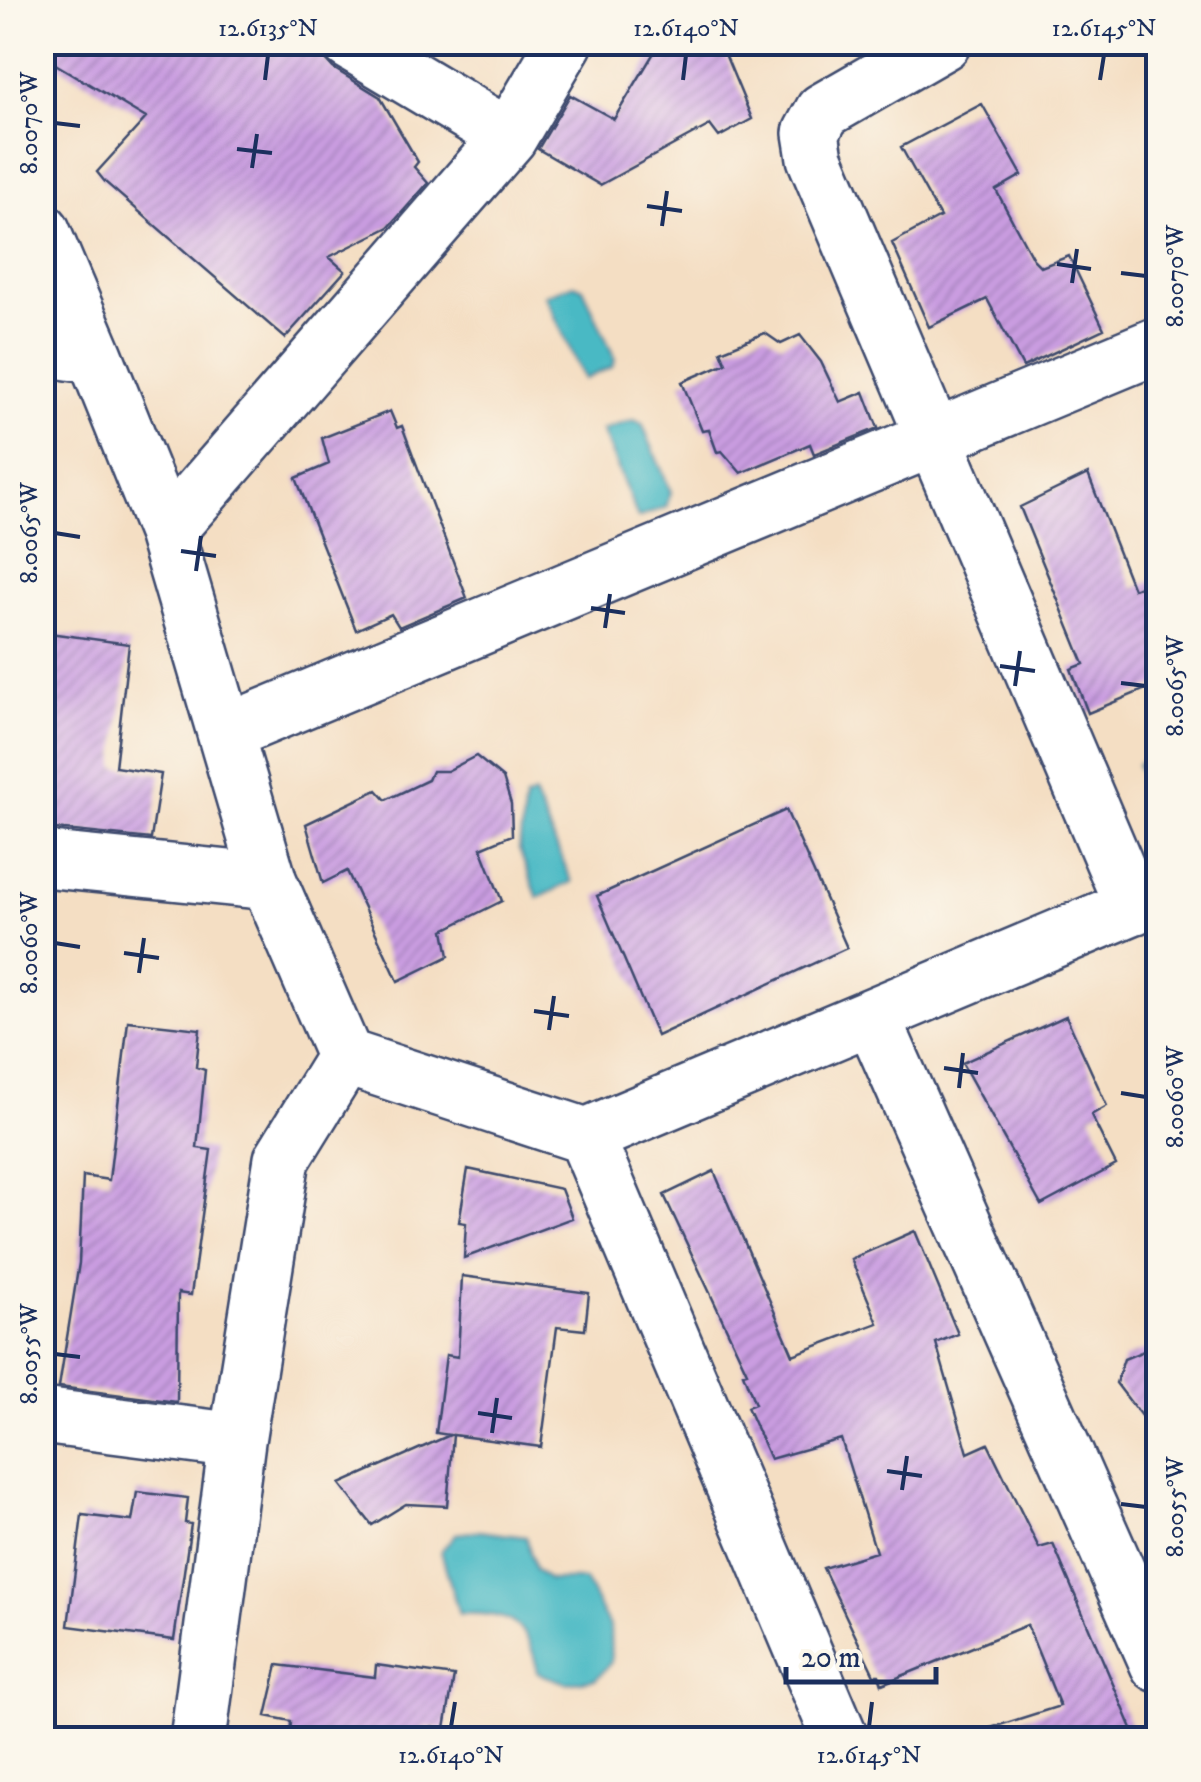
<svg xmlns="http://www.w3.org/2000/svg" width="1201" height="1782" viewBox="0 0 1201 1782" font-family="'IM FELL DW Pica',serif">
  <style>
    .water { fill: #4ab9c4; stroke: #327491; stroke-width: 2.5 }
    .building { fill: url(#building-hatch) }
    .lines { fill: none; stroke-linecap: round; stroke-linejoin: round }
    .minor-casing { stroke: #3c496d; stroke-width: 60 }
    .minor { stroke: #fff; stroke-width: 55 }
    .ticks { fill: none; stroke: #1b2f5e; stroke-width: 4 }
    .neatline { fill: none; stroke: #1b2f5e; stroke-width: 4 }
    .ticks-label { font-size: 25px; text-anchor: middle; fill: #1b2f5e }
  </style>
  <defs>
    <pattern id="building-hatch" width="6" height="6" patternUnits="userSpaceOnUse" patternTransform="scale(2.5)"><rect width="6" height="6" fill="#ca9de1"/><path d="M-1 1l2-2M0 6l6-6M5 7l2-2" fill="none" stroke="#a380ba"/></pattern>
  </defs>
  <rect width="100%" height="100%" fill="#fbf7ec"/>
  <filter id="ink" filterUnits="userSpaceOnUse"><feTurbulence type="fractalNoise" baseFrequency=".01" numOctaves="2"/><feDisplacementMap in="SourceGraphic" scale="20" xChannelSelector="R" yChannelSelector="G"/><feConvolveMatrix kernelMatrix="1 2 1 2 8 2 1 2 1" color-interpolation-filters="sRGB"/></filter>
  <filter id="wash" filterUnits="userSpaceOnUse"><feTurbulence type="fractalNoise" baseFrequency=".0048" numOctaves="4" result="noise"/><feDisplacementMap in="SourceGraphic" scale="40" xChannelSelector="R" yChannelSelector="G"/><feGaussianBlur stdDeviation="2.25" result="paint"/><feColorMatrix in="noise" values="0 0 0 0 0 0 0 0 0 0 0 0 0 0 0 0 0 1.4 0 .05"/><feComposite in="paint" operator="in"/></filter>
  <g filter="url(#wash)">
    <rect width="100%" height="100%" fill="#f4dec3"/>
    <!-- water -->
    <path class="water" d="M574,284L583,288L615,359L612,367L584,379L545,295Z
      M633,420L642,423L671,492L666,507L638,518L602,430Z
      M1158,751V811L1137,765Z
      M534,795L572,882L538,898L519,849L525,799Z
      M479,1531L526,1537L535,1570L549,1580H585L610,1628L611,1662L596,1679L566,1683L538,1673C528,1622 511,1612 459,1614L441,1551L456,1534Z"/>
    <g id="blocks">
      <!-- building -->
      <path class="building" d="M42,42H319L322,56L333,68L380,97L418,162L414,167L428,183L389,227L329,257L345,271L285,338L105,182L97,172L146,118L42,56Z
        M675,42H720L752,119L719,137L710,125L600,185L538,149L570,95L614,119L655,51Z
        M982,104L1022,175L996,190L1033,259L1041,267L1069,256L1104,329L1023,367L987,299L929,327L892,243L940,217L901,147Z
        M765,333L781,344L800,335L821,362L840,402L864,392L878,428L814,454L810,444L741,473L722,451L717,452L709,430L702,431L682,382L726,363L721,351Z
        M390,411L397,428L402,426L467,598L399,627L391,614L356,630L296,478L329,464L322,438Z
        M1088,474L1133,589L1158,578V684L1088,713L1071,669L1084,664L1020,507Z
        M42,632L129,644L115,767L161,774L151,839L45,828L54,709L42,707Z
        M476,756L503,778L511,804L512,835L481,848L502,901L444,930L449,956L398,981L347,871L323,883L306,824L377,790L386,800L428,780L432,771H447Z
        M786,810L847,948L657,1036L597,896Z
        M1066,1016L1107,1106L1091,1115L1116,1165L1041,1205L962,1063Z
        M128,1021L200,1029L196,1067L205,1070L197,1148L211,1150L191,1295L178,1293L177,1402L59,1387L79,1263L83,1176L109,1180Z
        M468,1169L561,1189L572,1218L464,1258L466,1223L459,1222Z
        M714,1171L793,1355L878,1323L851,1259L915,1231L958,1334L936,1343L968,1453L988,1444L1039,1548L1053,1544L1137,1740H982L981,1731L1060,1706L1027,1625L882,1684L879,1675H874L823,1568L876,1552L841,1439L770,1459L747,1407L755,1404L743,1373L747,1372L664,1195Z
        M462,1276L589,1293L585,1330L557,1327L541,1447L453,1435L447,1506L406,1504L372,1525L340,1484L450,1435L436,1433L446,1355L458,1357Z
        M1158,1345V1438L1116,1383L1124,1359Z
        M137,1492L188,1498L185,1523L191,1524L174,1640L68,1626L82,1515L132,1521Z
        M278,1665L375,1677L376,1665L454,1676L445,1729L424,1727L422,1740H290L291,1721L266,1716Z"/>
    </g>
  </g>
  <g filter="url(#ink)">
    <use href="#blocks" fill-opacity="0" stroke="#3c496d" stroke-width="2.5"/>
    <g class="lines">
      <!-- minor casing -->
      <g class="minor-casing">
        <path id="minor" d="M350,42L509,137
          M943,42L823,111L811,133L815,158L1133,907
          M42,231L95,356
          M42,348L95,356L166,532L269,882L345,1057L586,1136L1158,896
          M166,532L509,137L565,42
          M225,733L1158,345
          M42,859L269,882
          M872,1016L1158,1664
          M586,1136L841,1740
          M42,1416L237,1441
          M198,1740L237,1441L282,1159L345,1057"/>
      </g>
      <!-- minor -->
      <use href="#minor" class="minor"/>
    </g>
  </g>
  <!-- ticks -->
  <path class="ticks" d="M265,80L268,55M683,80L686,55M1100,80L1104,55M55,123L80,126M237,149L272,153M252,168L257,134M647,206L682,211M662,226L667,191M1057,264L1091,269M1121,273L1146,276M1072,283L1077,249M55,533L80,537M181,551L216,556M196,571L201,536M591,608L625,613M605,628L610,594M1000,666L1035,671M1121,683L1146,686M1015,686L1020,651M55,943L80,947M124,953L159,958M139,973L144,938M534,1011L569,1016M549,1030L554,996M944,1068L978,1073M959,1088L963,1053M1121,1093L1146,1097M55,1354L80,1357M478,1413L512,1418M492,1433L497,1398M887,1471L922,1476M902,1490L907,1456M1121,1504L1146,1507M451,1727L455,1702M869,1727L872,1702"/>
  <!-- margin -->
  <rect width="1201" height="1782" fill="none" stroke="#fbf7ec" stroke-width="110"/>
  <!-- scale -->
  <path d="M786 1667v15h150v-15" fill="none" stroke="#1b2f5e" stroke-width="5"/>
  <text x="801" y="1667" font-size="30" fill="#1b2f5e" stroke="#fbf7ec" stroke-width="8" paint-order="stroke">20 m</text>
  <rect x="55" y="55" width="1091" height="1672" class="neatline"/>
  <g class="ticks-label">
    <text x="268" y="36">12.6135°N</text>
    <text x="686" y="36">12.6140°N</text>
    <text x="1104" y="36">12.6145°N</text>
    <text transform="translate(28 123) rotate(-90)" y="9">8.0070°W</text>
    <text transform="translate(1174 276) rotate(-90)" y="9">8.0070°W</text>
    <text transform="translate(28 533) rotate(-90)" y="9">8.0065°W</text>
    <text transform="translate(1174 686) rotate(-90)" y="9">8.0065°W</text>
    <text transform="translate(28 943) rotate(-90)" y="9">8.0060°W</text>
    <text transform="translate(1174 1097) rotate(-90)" y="9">8.0060°W</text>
    <text transform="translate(28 1354) rotate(-90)" y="9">8.0055°W</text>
    <text transform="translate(1174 1507) rotate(-90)" y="9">8.0055°W</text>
    <text x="451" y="1763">12.6140°N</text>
    <text x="869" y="1763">12.6145°N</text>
  </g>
</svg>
